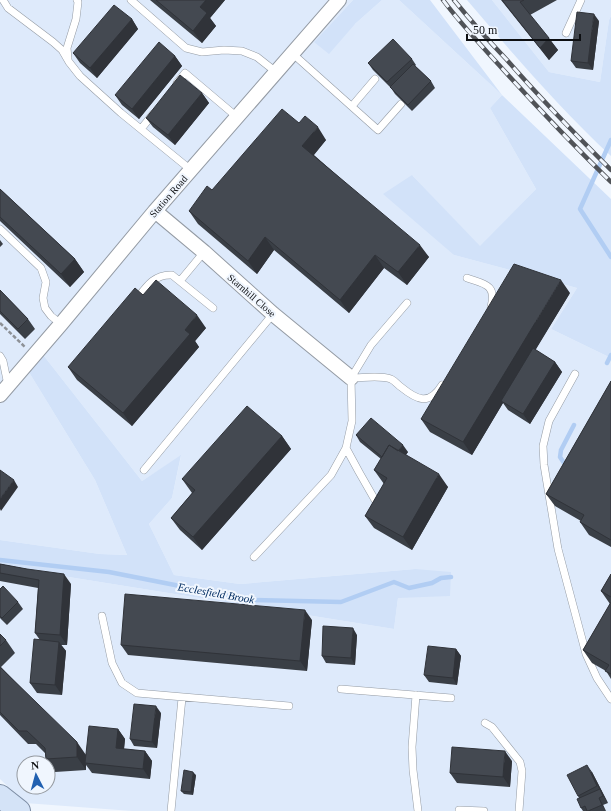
<svg xmlns="http://www.w3.org/2000/svg" width="611" height="811" viewBox="0 0 611 811" font-family="'Times New Roman',serif">
  <style>
    .built { fill: #deeafb; fill-rule: evenodd }
    .green { fill: #d2e2f9 }
    .lines { fill: none; stroke-linecap: round; stroke-linejoin: round }
    .stream { stroke: #b1cdf3; stroke-width: 4.5 }
    .lane-casing { stroke: #949ba4; stroke-width: 8 }
    .street-casing { stroke: #949ba4; stroke-width: 16 }
    .primary-casing { stroke: #7c8ca3; stroke-width: 24 }
    .path { stroke: #8d9197; stroke-width: 2.5; stroke-dasharray: 4 2; stroke-linecap: butt }
    .lane { stroke: #fff; stroke-width: 7 }
    .street { stroke: #fff; stroke-width: 14 }
    .primary { stroke: #d4e3f7; stroke-width: 22 }
    .rail-casing { stroke: #505358; stroke-width: 4.5 }
    .rail { stroke: #f0f6fe; stroke-width: 3; stroke-dasharray: 9; stroke-linecap: butt }
    .wall { fill: #3a3f46 }
    .shaded-wall { fill: #303339 }
    .building { fill: #444951; stroke: #303339 }
    .labels { text-anchor: middle; stroke-width: 4; stroke-linejoin: round; paint-order: stroke }
    .street-label { font-size: 10px; fill: #0d0f12; stroke: #f0f6fe }
    .water-label { font-size: 11px; font-style: italic; fill: #002c61; stroke: #f0f6fe }
  </style>
  <rect width="100%" height="100%" fill="#f0f6fe"/>
  <!-- built -->
  <path class="built" d="M0,0H353L314,42L355,24L382,0H399L502,95L490,108L536,189L480,247L412,175L454,255L577,288L551,329L611,358V811H132L25,803L0,779V566L394,629L398,598L415,569L240,584L174,575L149,524L172,498L181,456L142,481L44,356L27,369L95,480L127,555L100,554L0,540ZM24,763H48V787H24Z
    M492,0H611V16L609,20L600,82L549,72Z"/>
  <!-- green -->
  <path class="green" d="M353,0H382L355,24L329,54L314,42Z
    M399,0H430L502,95L611,199V358L551,329L577,288L454,255L383,194L412,175L480,246L536,189L490,108L502,95Z
    M467,0H492L549,72L600,82L609,20L611,16V156C559,108 513,54 467,0Z
    M44,356L142,481L181,455L172,498L149,524L174,575L240,584L415,569L451,572L450,596L398,598L394,629L0,566V540L100,554L127,555L95,480L27,369L37,357Z"/>
  <g class="lines">
    <!-- stream -->
    <path class="stream" d="M611,140L580,209L611,257
      M607,363L611,355
      M566,466L560,457L561,450L574,425
      M0,560L109,572L251,600L341,602L394,582L409,588L432,583L441,578L451,577"/>
    <!-- lane casing -->
    <g class="lane-casing">
      <path id="lane" d="M3,0L8,8L53,42L62,50L69,62L80,76L121,113L191,170
        M131,0L186,48L202,52L224,50L242,51L257,57L276,72
        M566,33L581,0
        M293,54L378,130L401,104
        M68,58L67,48L76,19L78,2L77,0
        M177,83L185,73L237,117
        M352,106L375,79
        M141,129L153,114
        M0,229L41,268L46,282L43,298L45,308L51,316L61,324
        M467,278C484,284 497,284 491,307
        M180,281L204,252
        M136,300C146,287 154,274 172,275L213,308
        M0,356L3,361L8,385
        M575,374L549,421L543,446L544,465L558,549L586,654L597,678L611,699
        M351,378C363,378 380,375 391,379C395,381 398,385 401,387C417,400 429,406 442,385
        M346,448L359,472L375,500
        M144,470L273,314
        M254,557L331,475L346,448L352,421L351,378L371,345L407,303
        M102,616L112,663L122,683L137,693L289,706
        M341,689L451,698
        M416,695L412,747L413,770L418,811
        M485,723L492,727L520,762L522,771L519,811
        M459,810L484,811
        M171,811L182,698"/>
    </g>
    <!-- street casing -->
    <g class="street-casing">
      <path id="street" d="M155,211L204,252L273,314L351,378
        M0,395L61,324L155,211L339,0"/>
    </g>
    <!-- primary casing -->
    <g class="primary-casing">
      <path id="primary" d="M0,796L19,811"/>
    </g>
    <!-- path -->
    <path class="path" d="M0,323L25,347"/>
    <!-- lane -->
    <use href="#lane" class="lane"/>
    <!-- street -->
    <use href="#street" class="street"/>
    <!-- primary -->
    <use href="#primary" class="primary"/>
    <!-- rail casing -->
    <g class="rail-casing">
      <path id="rail" d="M443,0C460,23 480,44 499,65C535,105 572,144 611,182
        M454,0C471,21 489,41 507,60C540,98 575,134 611,170"/>
    </g>
    <!-- rail -->
    <use href="#rail" class="rail"/>
  </g>
  <!-- wall -->
  <path class="wall" d="M150,0H225L210,18L216,26L202,43Z
    M501,0H557L530,15L558,50L549,60Z
    M132,19L138,29L97,78L80,63L73,53Z
    M599,21L593,70L576,68L571,61Z
    M175,56L182,66L139,119L122,105L115,95Z
    M412,59L416,65L415,66L431,81L435,88L412,111L395,94L391,88L373,70L368,63Z
    M202,93L209,103L175,145L153,127L146,118Z
    M299,123L326,140L314,155L429,257L407,285L384,268L349,313L274,250L257,274L198,224L189,211L212,190Z
    M0,189L75,259L84,272L70,287L0,221Z
    M0,240L3,244L0,247Z
    M0,290L28,319L35,329L25,339L0,314Z
    M570,293L535,350L555,362L562,372L530,424L508,410L503,403L472,455L430,432L421,419Z
    M143,295L206,328L195,341L199,347L132,426L77,380L68,367Z
    M611,381V547L589,535L580,522L581,521L555,506L546,494Z
    M356,435L408,452L406,455L448,487L412,550L374,528L365,516L384,484L374,470L381,459L360,442Z
    M282,436L291,449L202,550L180,530L171,518L192,493L182,479Z
    M0,564L27,569L71,584L67,645H61L66,651L62,695L37,693L30,683L40,640L35,633L38,588L0,581Z
    M611,574V679L606,671L592,663L583,650L610,604L601,591Z
    M0,589L18,602L23,609L7,625L0,618Z
    M312,620L307,671L128,655L121,645Z
    M0,634L6,640L15,653L1,667L85,755L118,729L125,739L124,749L145,751L152,761L150,779L92,773L86,765V770L55,772L46,759L45,753L36,744H28L0,715Z
    M357,635L355,665L326,663L322,656Z
    M456,649L461,656L457,685L429,682L424,675Z
    M161,713L157,748L134,746L130,739Z
    M512,761L510,787L457,783L450,773Z
    M592,772L608,803L603,805L606,811H583L581,808L579,798L578,796Z
    M196,775L193,795L184,794L181,791Z"/>
  <!-- shaded-wall -->
  <path class="shaded-wall" d="M206,0H225L210,18L216,26L202,43L193,31L200,7Z
    M594,14L599,21L593,70L588,63Z
    M132,19L138,29L97,78L90,68Z
    M549,38L558,50L549,60L540,48Z
    M175,56L182,66L139,119L132,109Z
    M202,93L209,103L175,145L168,135Z
    M318,127L326,140L311,158L302,146Z
    M265,237L274,250L257,274L248,261Z
    M420,245L429,257L407,285L398,272Z
    M375,255L384,268L349,313L340,300Z
    M75,259L84,272L70,287L61,274Z
    M561,280L570,293L504,402L501,401L503,403L472,455L463,442Z
    M197,315L206,328L195,341L199,347L132,426L123,413L185,330Z
    M555,362L562,372L530,424L523,414Z
    M282,436L291,449L202,550L193,537Z
    M403,445L408,452L401,460L396,453Z
    M439,474L448,487L412,550L403,537Z
    M14,480L18,487L1,511L0,509V499Z
    M64,574L71,584L67,645L60,635Z
    M305,610L312,620L307,671L300,661Z
    M353,628L357,635L355,665L351,658Z
    M59,642L66,651L62,695L55,685Z
    M456,649L461,656L457,685L453,678Z
    M156,706L161,713L157,748L152,742Z
    M118,729L125,739L123,758L116,748Z
    M77,742L86,755L85,763L86,765V770L77,757Z
    M145,751L152,761L150,779L143,769Z
    M505,751L512,761L510,787L503,777Z
    M587,765L592,772L608,803L603,796Z
    M193,772L196,775L193,795L191,792Z
    M599,798L603,805L606,811L602,805Z"/>
  <!-- building -->
  <path class="building" d="M156,0H206L200,7L207,13L193,31Z
    M502,0H524L520,2L549,38L540,48Z
    M114,5L132,19L90,68L73,53Z
    M577,12L594,14L588,63L571,61Z
    M393,39L412,59L387,82L368,63Z
    M159,42L175,56L132,109L115,95Z
    M413,64L431,81L408,105L390,87Z
    M180,75L202,93L168,135L146,118Z
    M282,109L299,123L305,116L318,127L302,146L420,245L398,272L375,255L340,300L265,237L248,261L189,211L207,186L212,190Z
    M0,189L75,259L61,274L0,217Z
    M514,264L561,280L463,442L421,419Z
    M156,280L197,315L185,330L190,334L123,413L68,367L135,288L143,295Z
    M0,290L28,319L18,329L0,311Z
    M533,348L555,362L523,414L501,401Z
    M611,381V540L580,522L584,515L546,494Z
    M247,406L282,436L193,537L171,518L195,490L182,479Z
    M371,418L403,445L398,451L389,445L382,457L356,435Z
    M389,445L439,474L403,537L365,516L387,478L374,470Z
    M0,470L14,480L0,499Z
    M0,564L27,569L64,574L60,635L35,633L39,580L0,573Z
    M611,574V597L601,591Z
    M3,586L18,602L2,618L0,616V589Z
    M125,594L305,610L300,661L121,645Z
    M611,602V674L605,671L609,665L583,650Z
    M323,626L353,628L351,658L322,656Z
    M0,634L6,640L0,646Z
    M34,639L59,642L55,685L30,683Z
    M428,646L456,649L453,678L424,675Z
    M0,667L77,742V757L46,759L45,748L27,731H19L0,712Z
    M134,704L156,706L152,742L130,739Z
    M89,726L118,729L116,748L145,751L143,769L85,763Z
    M452,747L505,751L503,777L450,773Z
    M587,765L597,786L578,796L567,775Z
    M184,770L193,772L191,792L181,791Z
    M600,789L603,796L599,798L602,805L588,811H587L585,806L581,808L577,799Z"/>
  <g class="labels">
    <!-- street labels -->
    <g class="street-label">
      <text transform="translate(168 196) rotate(-49)" y="4">Station Road</text>
      <text transform="translate(252 295) rotate(41)" y="4">Starnhill Close</text>
    </g>
    <!-- water labels -->
    <g class="water-label">
      <text transform="translate(216 593) rotate(10)" y="4">Ecclesfield Brook</text>
    </g>
  </g>
  <!-- north arrow -->
  <g transform="translate(36 775) rotate(354)"><circle r="19" fill="#f0f6fe" stroke="#959aa0"/>
  <path d="M0-3L7 15L0 10L-7 15Z" fill="#2060b1"/>
  <text y="-6" font-size="11" font-weight="bold" text-anchor="middle" fill="#0d0f12">N</text>
  </g>
  <!-- scale -->
  <path d="M467 34v6h113v-6" fill="none" stroke="#0d0f12" stroke-width="2"/>
  <text x="473" y="34" font-size="12" fill="#0d0f12" stroke="#f0f6fe" stroke-width="3" paint-order="stroke">50 m</text>
</svg>
